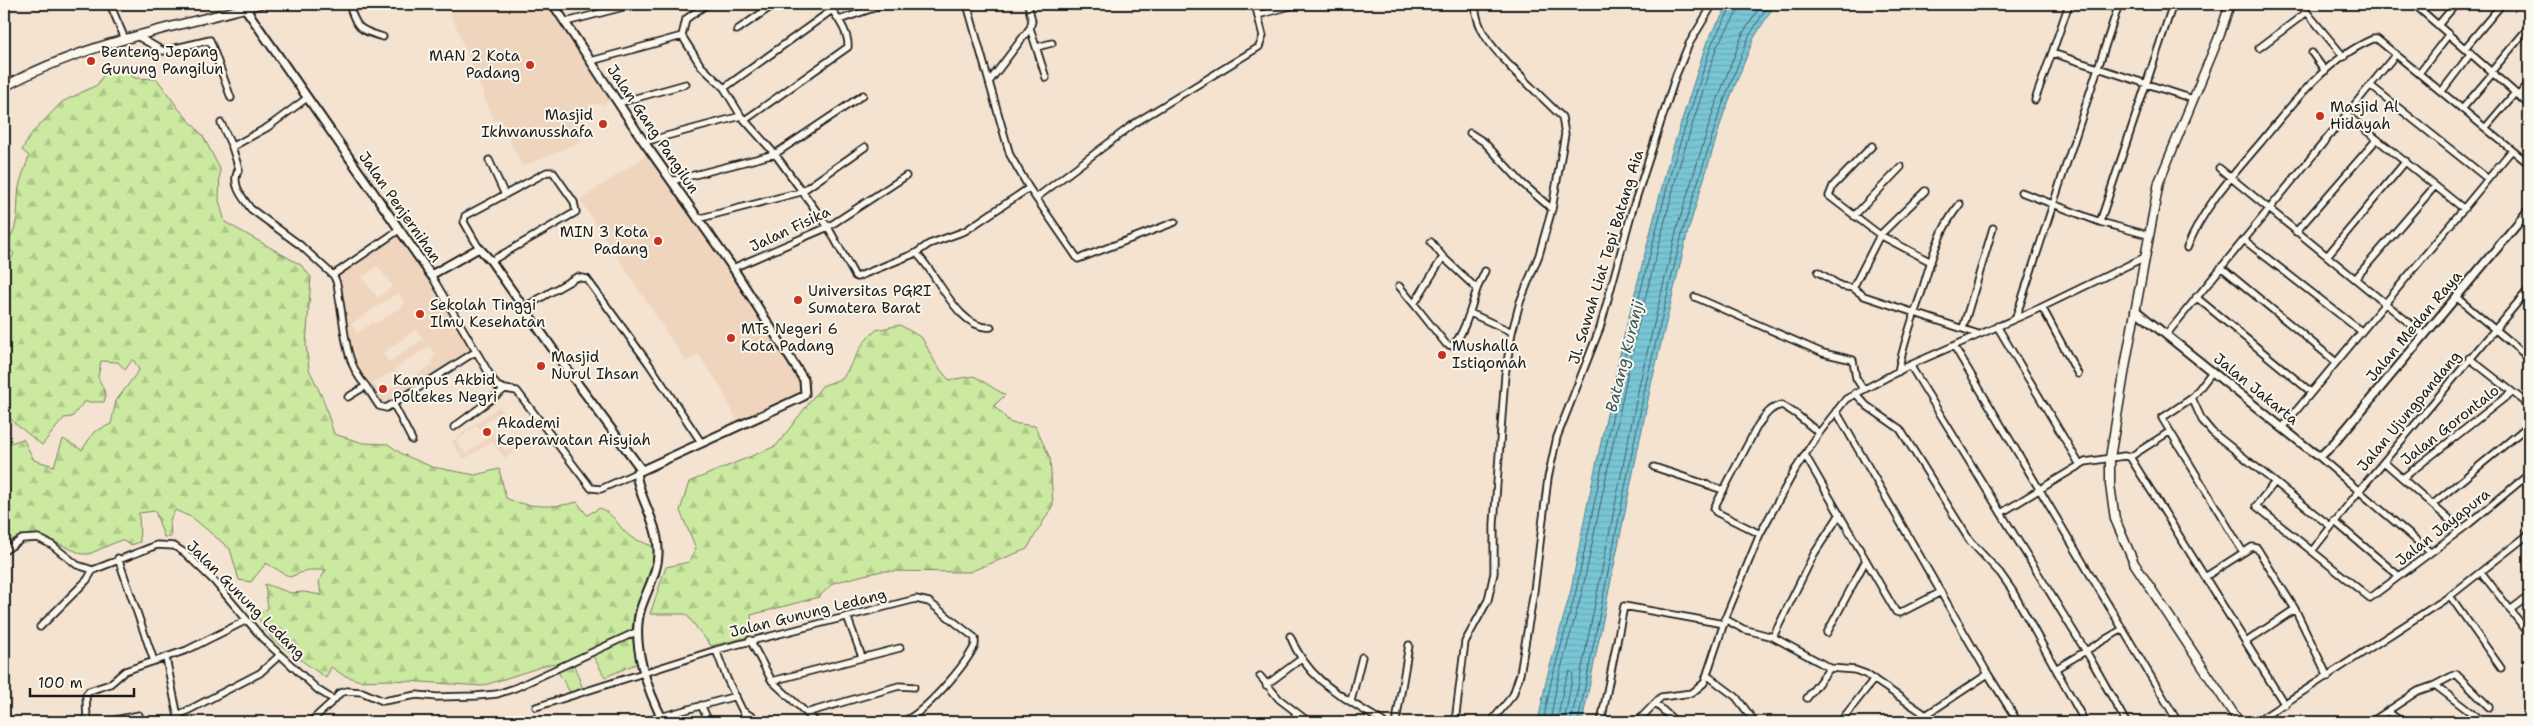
<svg xmlns="http://www.w3.org/2000/svg" width="2533" height="726" viewBox="0 0 2533 726" font-family="'Shantell Sans',sans-serif">
  <style>
    .built { fill: #efd5be; fill-rule: evenodd }
    .forest { fill: url(#forest-firs); stroke: #74825e }
    .water { fill: url(#water-rules); stroke: #54828c }
    .lines { fill: none; stroke-linecap: round; stroke-linejoin: round }
    .shore { stroke: #416067; stroke-width: 1 }
    .minor-casing { stroke: #1c1c1c; stroke-width: 9 }
    .tertiary-casing { stroke: #1c1c1c; stroke-width: 11 }
    .secondary-casing { stroke: #1c1c1c; stroke-width: 11 }
    .minor { stroke: #fbf7ec; stroke-width: 5.5 }
    .tertiary { stroke: #fbf7ec; stroke-width: 7 }
    .secondary { stroke: #fbf7ec; stroke-width: 8 }
    .poi-dot { fill: #c8321e; stroke: #fbf7ec; stroke-width: 2 }
    .labels { text-anchor: middle; stroke-width: 4; stroke-linejoin: round; paint-order: stroke }
    .poi-label { font-size: 15px; fill: #1c1c1c; stroke: #fbf7ec; text-anchor: start }
    .street-label { font-size: 15px; fill: #1c1c1c; stroke: #fbf7ec }
    .water-label { font-size: 16px; font-style: italic; fill: #3d585d; stroke: #fbf7ec }
  </style>
  <defs>
    <pattern id="forest-firs" width="22" height="20" patternUnits="userSpaceOnUse" patternTransform="scale(1.25)"><rect width="22" height="20" fill="#cbe9a0"/><path d="M5 1l3.5 6h-7zM16 11l3.5 6h-7z" fill="#aec789"/></pattern>
    <pattern id="water-rules" width="6" height="5" patternUnits="userSpaceOnUse" patternTransform="scale(1.25)"><rect width="6" height="5" fill="#79c6d7"/><path d="M0 2.5h6" fill="none" stroke="#68aab8"/></pattern>
  </defs>
  <rect width="100%" height="100%" fill="#f4e3d1"/>
  <filter id="ink" filterUnits="userSpaceOnUse"><feTurbulence type="fractalNoise" baseFrequency=".02" numOctaves="2"/><feDisplacementMap in="SourceGraphic" scale="10" xChannelSelector="R" yChannelSelector="G"/><feConvolveMatrix kernelMatrix="1 2 1 2 8 2 1 2 1" color-interpolation-filters="sRGB"/></filter>
  <g filter="url(#ink)">
    <!-- built -->
    <path class="built" d="M447,4H548L613,99L603,105L590,103L580,142L522,167L500,119L494,121Z
      M648,154L802,379L803,387L801,392L738,423L719,384L698,354L686,362L580,200Z
      M398,232L473,352L386,406L380,402L355,363L347,336L337,274ZM377,266L393,286L378,298L362,278ZM398,293L404,301L402,306L375,324L373,322L357,333L351,324ZM416,329L423,339L389,362L383,353ZM430,346L436,356L431,360L433,364L403,383L395,369ZM389,373H393L399,383L381,394L373,383Z
      M499,406L525,442L505,458L492,442L464,459L451,442ZM502,411L522,439L506,451L485,423ZM477,425L487,438L466,454L456,441Z"/>
    <!-- forest -->
    <path class="forest" d="M116,65L135,78L157,79L178,108L203,136L220,169L219,200L225,222L301,265L311,277L306,345L309,369L323,399L334,434L363,443L388,444L402,454L432,467L475,475L499,469L506,498C526,508 556,508 577,502L587,515L600,508C617,518 614,520 625,532C633,540 644,542 654,547L652,569L634,613L632,632L638,663L605,677L593,656L574,665L583,689L571,694L553,663L482,686L390,680L360,681L343,675L331,667L326,678L272,639L257,616L268,608L265,584L291,593L304,592L321,595L319,581L326,570H308L290,577L266,563L251,582L239,580L230,549L193,518L175,510L170,520L171,537H164L155,511L139,513L140,542L131,545L121,540L89,554H82L46,538L21,536L4,543V472L9,463L4,453V445L23,439L34,460L54,466L63,439L82,450L94,432L111,424L116,401L139,370L133,359L125,370L118,362L101,361L98,377L106,395L104,402H84L72,417L64,418L42,445L12,421L4,405V328L9,323L4,308V271L14,254L5,244C21,227 16,208 19,187C21,177 26,166 29,156L22,150L32,133L62,102L97,85L106,71Z
      M900,325L922,338L936,364L949,380L974,376L1005,395L994,406L1011,423L1035,426L1050,458L1053,505L1027,549L969,572L882,571L860,576L833,583L819,597L751,615L752,629L748,637L711,646L686,614H650L666,567L689,562L696,548L680,511L689,482L776,446L822,386L843,378L864,342L876,330Z"/>
    <!-- water -->
    <path class="water" d="M1729,4H1775L1754,38L1724,113L1688,231L1651,385L1582,722H1538L1546,681L1571,590L1585,516L1624,336L1667,167L1707,41Z"/>
    <g class="lines">
      <!-- shore -->
      <path class="shore" d="M1543,722L1551,682L1576,591L1629,337L1672,168L1712,43L1733,4
        M1550,722L1557,683L1582,592L1635,338L1678,170L1717,46L1738,11L1739,4
        M1557,722L1564,685L1570,671L1573,674L1564,722
        M1571,722L1640,382L1677,228L1714,109L1743,33L1762,4
        M1578,722L1646,383L1683,230L1720,111L1749,36L1769,4"/>
      <!-- minor casing -->
      <g class="minor-casing">
        <path id="minor" d="M110,4L125,39
          M349,4C356,28 359,30 383,37
          M707,4L686,19L682,36L701,66L724,88L741,116L775,154L828,227L855,276L857,277L916,253C937,272 958,331 991,327
          M967,4L989,82L1030,28L1032,21L1028,4
          M1475,4C1476,31 1494,49 1512,68
          M2300,4L2344,57
          M2414,4L2529,105
          M1258,15L1297,4
          M839,20L885,4
          M566,22L635,4
          M2439,24L2456,4
          M1030,28L1046,78
          M737,30L769,8L771,4
          M137,36L163,51L210,40L231,98
          M1037,47L1052,43
          M2259,48L2307,12
          M2465,48L2502,4
          M2052,53L2069,4
          M2312,53L2325,71
          M591,61L682,36
          M2491,72L2529,27
          M2419,73L2449,34
          M989,82L1010,155L1029,188L1078,259L1175,222
          M2371,86L2488,179
          M724,88L832,10
          M2442,91L2471,53
          M2518,96L2529,83
          M2035,100L2052,53L2193,99
          M618,103L686,84
          M2463,108L2493,73
          M2348,116L2464,209
          M745,120L848,47C849,32 836,16 828,4
          M221,123L232,147L268,127L307,98
          M2486,127L2515,93
          M1470,133L1484,142L1522,183L1552,209
          M644,142L741,116
          M1872,146L1833,186L1829,196L1880,235L1931,262
          M232,147L239,169C230,183 242,197 251,209L300,245L333,275
          M489,160L505,195
          M2219,168L2424,335
          M671,181L775,154L863,95
          M1925,191L1880,235L1853,288L1864,296L1978,334
          M2021,192L2100,222L2148,235
          M1036,198L1135,123L1259,47L1263,36L1255,4
          M1854,216L1901,167
          M697,219L801,192L865,147
          M2100,222L2173,4
          M2296,232L2377,139
          M2244,240L2361,331
          M1431,242L1443,257
          M479,248L464,222L465,216L547,172H553L574,202L576,212L491,261
          M2187,248C2203,207 2233,175 2261,142C2292,104 2326,59 2373,39H2377L2529,164
          M916,253L929,244L965,231L1029,188
          M2327,256L2406,161
          M1443,257L1477,289C1472,304 1464,336 1452,346L1446,344L1414,304Z
          M2221,267L2336,362
          M733,268L828,227L906,176
          M1818,272L1841,286L1853,288
          M431,275L490,375L497,386L505,389
          M2355,279L2435,186
          M1399,286L1414,304
          M1477,289L1485,271
          M1695,297L1823,353L1853,360L1856,378L1863,389
          M2196,297L2311,392
          M2456,297L2529,358
          M2042,307L2078,374
          M523,308L577,277L587,279L649,364L701,442
          M1470,313L1512,332
          M2016,317L2119,4
          M1997,326L2080,465
          M1963,328L1993,228
          M2166,335L2396,54
          M1954,346L2178,722
          M2469,358L2529,405
          M1910,365L2090,658L2126,722
          M1898,372C1903,344 1913,318 1922,291C1931,260 1939,229 1960,204
          M2212,372L2192,398L2162,418L2243,552
          M366,386L379,406L386,408L393,404L395,407L412,440
          M1855,393L1867,406L1900,429L1970,541L2000,573L2012,590L2085,722
          M348,397L366,386C344,363 345,327 339,297C338,289 338,282 333,275L399,230
          M2192,398L2202,420L2212,432L2330,526
          M393,404L475,352
          M1836,411L1988,674
          M454,427L505,389L517,391L591,488L601,489L636,473
          M2282,428L2512,150
          M1805,455L1896,612L1900,613L1941,592
          M2317,455L2430,552
          M2130,457L2169,432
          M2384,462L2461,530
          M1654,467L1723,490
          M2403,478L2512,392
          M2275,482L2256,506L2370,598L2470,523L2529,474
          M2433,504L2529,425
          M2001,513L2085,462L2124,456L2130,457L2285,705
          M2334,521L2399,576
          M1760,534L1716,512L1714,508L1758,425C1765,416 1770,407 1782,405L1796,414L1819,433
          M4,551L22,539L38,538L52,545L77,565L93,570L157,545L174,546L185,553L214,581L263,639L318,690L334,700L340,693L347,691L362,692L383,701L417,695L437,697L476,696L497,694L515,688L638,631
          M2312,551L2359,491L2529,289
          M118,558L154,661
          M2481,572L2529,634
          M2205,577L2252,547L2257,548L2295,609L2328,677
          M2450,596L2501,668
          M2510,610L2529,596
          M847,616L862,657
          M1725,619L1743,629L1773,637L1830,668L1855,670L1866,674L1926,715
          M40,627L87,580L93,570
          M1827,633L1866,560
          M1290,636C1308,682 1344,697 1383,722
          M1773,637L1814,554L1840,514
          M750,640L772,681L816,722
          M2246,642L2295,609
          M716,650L727,679L748,722
          M166,658L179,722
          M2057,668L2121,630
          M1260,676L1279,699L1309,722
          M1708,676L1736,697L1755,722
          M772,681L900,648
          M1266,685L1301,659
          M2435,685L2456,674L2489,707
          M1807,698L1830,668
          M1351,701L1362,657
          M1655,703L1676,722
          M701,705L709,722
          M536,707L716,650L916,599L929,602L975,638V645C965,666 924,714 902,722
          M743,711L761,722
          M2388,712L2402,722
          M806,713L899,686L914,687
          M179,715L260,673L280,655
          M87,722L86,695L89,691L110,684L125,671L187,650L247,620
          M106,722L139,715
          M310,722L334,700
          M642,722L736,696
          M1292,722L1296,713
          M1396,722L1409,645
          M1455,722L1465,642L1488,600L1494,573V524L1505,375L1512,332L1520,302L1539,255L1552,209L1565,134L1562,117L1523,79
          M1491,722L1513,695L1520,674L1534,591L1548,478L1557,437L1600,328L1632,211L1676,75L1689,44L1713,4
          M1601,722L1624,606L1724,624
          M1637,722L1661,697L1692,693L1704,683L1727,614L1760,534L1795,470L1819,433L1846,399L1910,365L2042,307L2145,257
          M1840,722L1874,679
          M1922,722L1926,715L1988,674L2018,722
          M2256,722L2450,596L2529,534
          M2371,722L2418,691L2435,685L2483,722"/>
      </g>
      <!-- tertiary casing -->
      <g class="tertiary-casing">
        <path id="tertiary" d="M553,4L644,142L733,268L804,380L805,394L802,397L636,473C639,499 658,522 658,550C659,570 647,590 641,608C630,643 648,692 664,722
          M245,8L431,275L479,248L491,261L569,372L641,469
          M1512,68L1523,79
          M2135,310L2310,450L2317,455H2322L2335,442L2529,210"/>
      </g>
      <!-- secondary casing -->
      <g class="secondary-casing">
        <path id="secondary" d="M2230,4L2219,37L2159,182L2127,356L2110,458V485L2115,519L2134,563L2239,722
          M4,87C83,43 173,28 260,4"/>
      </g>
      <!-- minor -->
      <use href="#minor" class="minor"/>
      <!-- tertiary -->
      <use href="#tertiary" class="tertiary"/>
      <!-- secondary -->
      <use href="#secondary" class="secondary"/>
    </g>
  </g>
  <!-- markers -->
  <g class="poi-dot">
    <circle cx="91" cy="61" r="5"/>
    <circle cx="530" cy="65" r="5"/>
    <circle cx="2320" cy="116" r="5"/>
    <circle cx="603" cy="124" r="5"/>
    <circle cx="658" cy="241" r="5"/>
    <circle cx="798" cy="300" r="5"/>
    <circle cx="420" cy="314" r="5"/>
    <circle cx="731" cy="338" r="5"/>
    <circle cx="1442" cy="355" r="5"/>
    <circle cx="541" cy="366" r="5"/>
    <circle cx="383" cy="389" r="5"/>
    <circle cx="487" cy="432" r="5"/>
  </g>
  <g class="labels">
    <!-- poi labels -->
    <g class="poi-label">
      <text x="101" y="57">Benteng Jepang<tspan x="101" dy="17">Gunung Pangilun</tspan></text>
      <text x="520" y="61" text-anchor="end">MAN 2 Kota<tspan x="520" dy="17">Padang</tspan></text>
      <text x="2330" y="112">Masjid Al<tspan x="2330" dy="17">Hidayah</tspan></text>
      <text x="593" y="120" text-anchor="end">Masjid<tspan x="593" dy="17">Ikhwanusshafa</tspan></text>
      <text x="648" y="237" text-anchor="end">MIN 3 Kota<tspan x="648" dy="17">Padang</tspan></text>
      <text x="808" y="296">Universitas PGRI<tspan x="808" dy="17">Sumatera Barat</tspan></text>
      <text x="430" y="310">Sekolah Tinggi<tspan x="430" dy="17">Ilmu Kesehatan</tspan></text>
      <text x="741" y="334">MTs Negeri 6<tspan x="741" dy="17">Kota Padang</tspan></text>
      <text x="1452" y="351">Mushalla<tspan x="1452" dy="17">Istiqomah</tspan></text>
      <text x="551" y="362">Masjid<tspan x="551" dy="17">Nurul Ihsan</tspan></text>
      <text x="393" y="385">Kampus Akbid<tspan x="393" dy="17">Poltekes Negri</tspan></text>
      <text x="497" y="428">Akademi<tspan x="497" dy="17">Keperawatan Aisyiah</tspan></text>
    </g>
    <!-- street labels -->
    <g class="street-label">
      <text transform="translate(653 129) rotate(56)" y="5">Jalan Gang Pangilun</text>
      <text transform="translate(400 207) rotate(55)" y="5">Jalan Penjernihan</text>
      <text transform="translate(790 229) rotate(-25)" y="5">Jalan Fisika</text>
      <text transform="translate(1606 257) rotate(-73)" y="5">Jl. Sawah Liat Tepi Batang Aia</text>
      <text transform="translate(2414 326) rotate(-50)" y="5">Jalan Medan Raya</text>
      <text transform="translate(2256 389) rotate(39)" y="5">Jalan Jakarta</text>
      <text transform="translate(2409 411) rotate(-50)" y="5">Jalan Ujungpandang</text>
      <text transform="translate(2450 425) rotate(-38)" y="5">Jalan Gorontalo</text>
      <text transform="translate(2443 527) rotate(-38)" y="5">Jalan Jayapura</text>
      <text transform="translate(246 600) rotate(45)" y="5">Jalan Gunung Ledang</text>
      <text transform="translate(808 613) rotate(-14)" y="5">Jalan Gunung Ledang</text>
    </g>
    <!-- water labels -->
    <g class="water-label">
      <text transform="translate(1624 356) rotate(-76)" y="6">Batang Kuranji</text>
    </g>
  </g>
  <!-- margin -->
  <rect width="2533" height="726" fill="none" stroke="#fbf7ec" stroke-width="20"/>
  <rect x="10" y="10" width="2513" height="706" fill="none" stroke="#1c1c1c" stroke-width="2" filter="url(#ink)"/>
  <!-- scale -->
  <path d="M30 688v8h104v-8" fill="none" stroke="#1c1c1c" stroke-width="2.5"/>
  <text x="38" y="688" font-size="15" fill="#1c1c1c" stroke="#fbf7ec" stroke-width="4" paint-order="stroke">100 m</text>
</svg>
